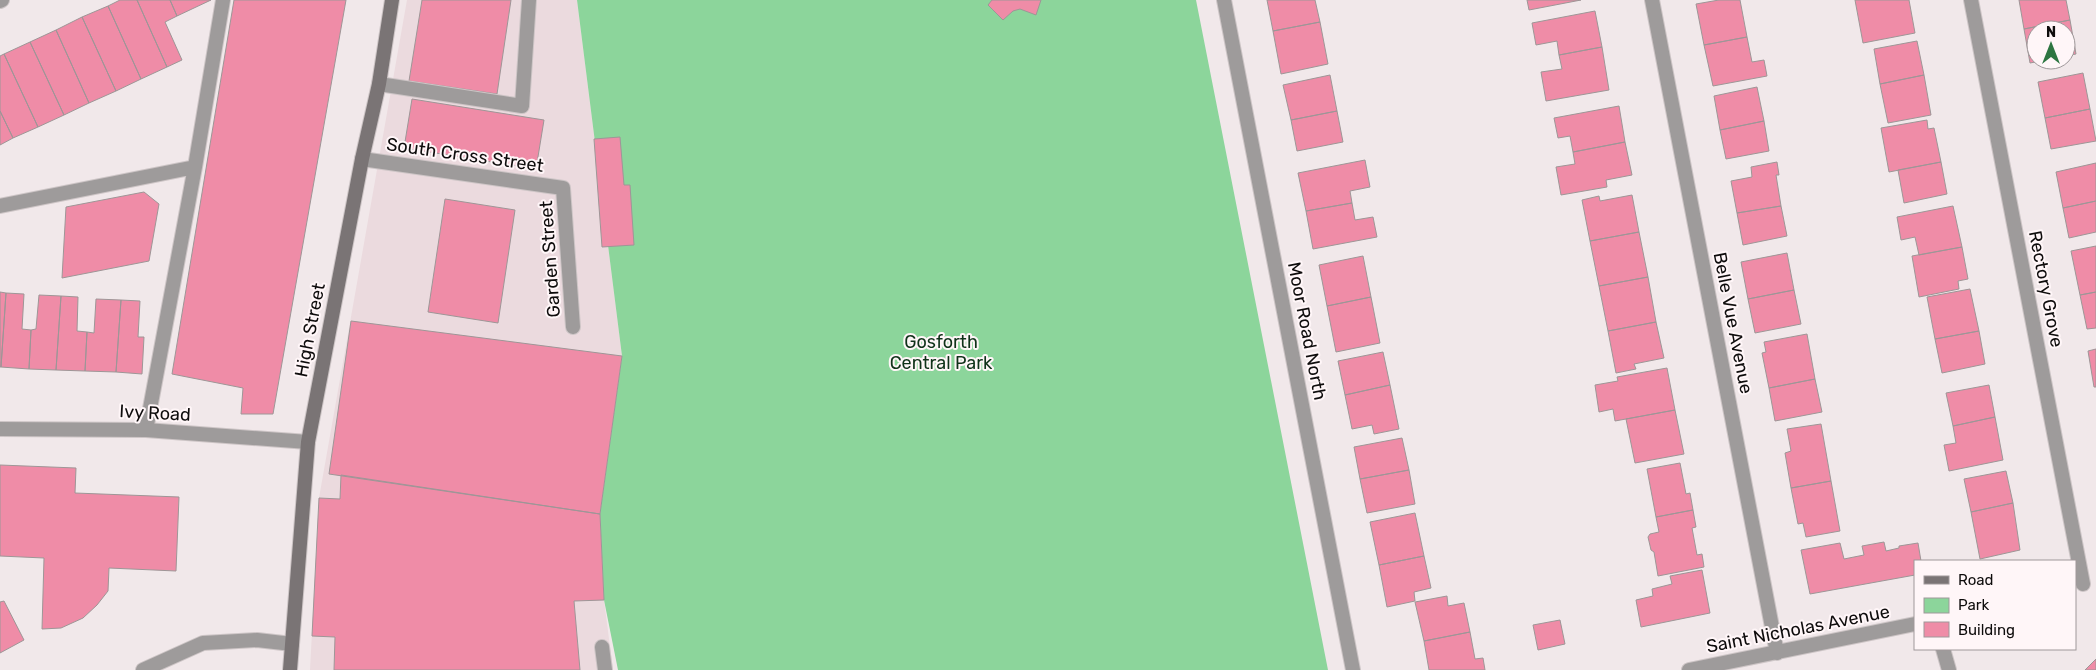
<svg xmlns="http://www.w3.org/2000/svg" width="2096" height="670" viewBox="0 0 2096 670" font-family="Rubik,sans-serif">
  <style>
    .built { fill: #ebdade }
    .green { fill: #8cd59b }
    .building { fill: #ef8ca7; stroke: #9e9697 }
    .lines { fill: none; stroke-linecap: round; stroke-linejoin: round }
    .service-casing { stroke: #cdc5c6; stroke-width: 16 }
    .minor-casing { stroke: #cdc5c6; stroke-width: 16 }
    .secondary-casing { stroke: #cdc5c6; stroke-width: 16 }
    .service { stroke: #9e9b9b; stroke-width: 14 }
    .minor { stroke: #9e9b9b; stroke-width: 14 }
    .secondary { stroke: #7a7475; stroke-width: 14 }
    .labels { text-anchor: middle; stroke-width: 4; stroke-linejoin: round; paint-order: stroke }
    .street-label { font-size: 18px; fill: #0e0c0c; stroke: #fff6f8 }
    .park-label { font-size: 18px; fill: #0f3219; stroke: #fff6f8 }
  </style>
  <rect width="100%" height="100%" fill="#f1e8ea"/>
  <!-- built -->
  <path class="built" d="M407,0H577L622,356L600,514L604,600L613,670H310L319,498Z"/>
  <!-- green -->
  <path class="green" d="M577,0H1196L1328,670H618L604,600L600,514L622,356Z"/>
  <!-- building -->
  <path class="building" d="M120,0H137L167,67L141,79L108,6Z
    M137,0H170L177,16L165,22L182,60L167,67Z
    M170,0H211L177,16Z
    M234,0H346L273,414H241L243,388L172,374Z
    M422,0H511L497,94L409,81Z
    M992,0H1041L1036,15L1020,9L1013,11L1003,20L988,5Z
    M1267,0H1315L1320,22L1273,31Z
    M1527,0H1581L1529,10Z
    M1719,0H1740L1747,37L1704,45L1696,4Z
    M1855,0H1909L1915,33L1863,43Z
    M2019,0H2066L2070,20L2024,29Z
    M108,6L141,79L116,91L82,17Z
    M1595,11L1602,47L1559,55L1557,41L1536,45L1532,23Z
    M82,17L116,91L89,103L56,30Z
    M2070,20L2076,54L2066,56V30H2036V60H2046L2030,63L2024,29Z
    M1320,22L1328,64L1281,74L1273,31Z
    M56,30L89,103L64,115L30,42Z
    M1747,37L1752,62L1764,60L1767,76L1713,86L1704,45Z
    M1917,41L1924,75L1880,84L1874,49Z
    M30,42L64,115L38,127L4,54Z
    M1602,47L1609,90L1546,101L1541,72L1562,69L1559,55Z
    M4,54L38,127L13,138L0,111V56Z
    M2083,73L2090,109L2045,118L2038,82Z
    M1330,75L1337,111L1291,120L1283,85Z
    M1924,75L1931,115L1888,123L1880,84Z
    M1757,87L1764,121L1720,130L1714,96Z
    M412,99L544,120L536,169L404,148Z
    M1619,106L1625,142L1573,152L1570,136L1558,138L1554,118Z
    M2090,109L2096,141L2051,149L2045,118Z
    M0,111L13,138L0,145Z
    M1337,111L1343,142L1297,151L1291,120Z
    M1927,120L1928,129L1934,128L1941,162L1889,172L1881,128Z
    M1764,121L1769,151L1726,159L1720,130Z
    M620,137L624,185H630L634,245L602,247L594,139Z
    M1625,142L1632,175L1606,180L1607,187L1561,195L1556,167L1575,164L1573,152Z
    M1365,160L1370,187L1350,191L1352,203L1306,211L1298,173Z
    M1777,162L1779,175H1776L1781,206L1737,213L1731,181L1752,177L1751,167Z
    M1941,162L1947,194L1904,203L1898,170Z
    M2096,163V201L2063,208L2056,172Z
    M144,192L159,204L149,261L62,278L66,207Z
    M1632,195L1639,232L1590,241L1582,200L1599,196L1600,201Z
    M445,199L515,210L498,323L428,312Z
    M2096,201V232L2069,238L2063,208Z
    M1352,203L1355,220L1373,217L1377,237L1313,249L1306,211Z
    M1781,206L1787,236L1743,245L1737,213Z
    M1953,206L1962,247L1919,255L1915,237L1901,240L1897,217Z
    M1639,232L1648,277L1599,286L1590,241Z
    M2096,246V292L2080,295L2071,251Z
    M1962,247L1968,279L1958,281L1959,289L1919,297L1912,256Z
    M1787,253L1794,290L1748,299L1741,262Z
    M1363,256L1371,297L1327,306L1319,265Z
    M1648,277L1656,322L1608,331L1599,286Z
    M1970,289L1979,331L1935,339L1927,297Z
    M1794,290L1801,324L1755,333L1748,299Z
    M0,292L6,293L1,367H0Z
    M2096,292V328L2087,329L2080,295Z
    M6,293L24,294L22,329L31,330L29,369L1,367Z
    M39,295L61,296L56,370L29,369L31,330L36,329Z
    M61,296L78,297L77,331L87,332L85,371L56,370Z
    M1371,297L1380,343L1336,352L1327,306Z
    M96,299L121,300L116,372L85,371L87,332L94,333Z
    M121,300L140,301L138,337H144L142,374L116,372Z
    M351,321L622,356L600,514L329,474Z
    M1656,322L1664,358L1634,364L1636,369L1616,373L1608,331Z
    M1979,331L1985,364L1942,373L1935,339Z
    M1807,334L1815,379L1769,388L1762,353L1766,352L1764,342Z
    M2096,349V387H2094L2088,351Z
    M1383,352L1390,385L1345,395L1338,361Z
    M1667,368L1675,410L1615,421L1613,409L1599,412L1595,385L1618,381L1617,377Z
    M1815,379L1822,412L1775,421L1769,388Z
    M1390,385L1399,429L1374,434L1372,425L1352,429L1345,395Z
    M1989,385L1995,417L1953,426L1946,393Z
    M1675,410L1684,454L1635,463L1626,419Z
    M1995,417L2003,460L1949,471L1944,445L1956,443L1953,426Z
    M1821,424L1831,481L1791,488L1785,453L1791,451L1787,429Z
    M1402,438L1409,470L1360,479L1354,447Z
    M1680,463L1686,494L1690,493L1693,510L1656,517L1647,469Z
    M0,465L76,468L75,493L179,497L176,571L109,568L108,591L97,605L83,618L61,628L42,629L44,558L0,556Z
    M1409,470L1415,504L1367,513L1360,479Z
    M2006,471L2013,503L1971,512L1964,479Z
    M341,475L600,514L604,600L574,601L580,670H334L335,637L312,636L319,498L340,499Z
    M1831,481L1840,531L1806,537L1803,523L1798,524L1791,488Z
    M2013,503L2020,550L1980,559L1971,512Z
    M1693,510L1696,527L1692,528L1697,555L1702,554L1704,567L1658,576L1654,552L1651,550L1648,537L1650,534L1659,532L1656,517Z
    M1415,513L1424,556L1379,565L1370,522Z
    M1884,542L1886,551L1899,548V546L1918,543L1921,561H1915V575L1810,594L1801,550L1840,543L1844,559L1864,555L1862,546Z
    M1424,556L1431,588L1414,592L1415,601L1387,607L1379,565Z
    M1702,570L1710,613L1641,627L1636,600L1653,596L1652,589L1672,584L1670,576Z
    M1447,596L1448,606L1464,603L1470,632L1424,641L1415,602Z
    M4,601L24,640L0,653V602Z
    M1560,620L1565,644L1538,650L1533,625Z
    M1470,632L1475,659L1483,658L1485,670H1429L1424,641Z
    M2096,659V670H2085Z"/>
  <g class="lines">
    <!-- service casing -->
    <g class="service-casing">
      <path id="service" d="M379,84L522,106L529,0
        M0,206L195,167L223,0
        M146,430L195,167
        M602,647L605,670"/>
    </g>
    <!-- minor casing -->
    <g class="minor-casing">
      <path id="minor" d="M1224,0L1353,670
        M1652,0L1777,653
        M1971,0L2083,584
        M0,1L2,0
        M362,159L563,188L573,327
        M0,429L146,430L308,442
        M1943,649L1949,670
        M143,670L203,643L257,640L292,644
        M1689,670L1915,624"/>
    </g>
    <!-- secondary casing -->
    <g class="secondary-casing">
      <path id="secondary" d="M290,670L308,442L362,159L379,84L392,0"/>
    </g>
    <!-- service -->
    <use href="#service" class="service"/>
    <!-- minor -->
    <use href="#minor" class="minor"/>
    <!-- secondary -->
    <use href="#secondary" class="secondary"/>
  </g>
  <g class="labels">
    <!-- street labels -->
    <g class="street-label">
      <text transform="translate(465 155) rotate(8)" y="6">South Cross Street</text>
      <text transform="translate(550 259) rotate(-94)" y="6">Garden Street</text>
      <text transform="translate(2046 289) rotate(79)" y="6">Rectory Grove</text>
      <text transform="translate(1733 323) rotate(79)" y="6">Belle Vue Avenue</text>
      <text transform="translate(310 330) rotate(-79)" y="6">High Street</text>
      <text transform="translate(1307 331) rotate(79)" y="6">Moor Road North</text>
      <text transform="translate(155 413) rotate(3)" y="6">Ivy Road</text>
      <text transform="translate(1798 629) rotate(-11)" y="6">Saint Nicholas Avenue</text>
    </g>
    <!-- park labels -->
    <g class="park-label">
      <text x="941" y="348">Gosforth<tspan x="941" dy="21">Central Park</tspan></text>
    </g>
  </g>
  <!-- legend -->
  <rect x="1914" y="560" width="162" height="90" fill="#fff6f8" stroke="#9f989a"/>
  <rect x="1924" y="576" width="25" height="8" fill="#7a7475" stroke="#9f989a"/>
  <text x="1958" y="585" font-size="15" fill="#0e0c0c">Road</text>
  <rect x="1924" y="598" width="25" height="15" fill="#8cd59b" stroke="#9f989a"/>
  <text x="1958" y="610" font-size="15" fill="#0e0c0c">Park</text>
  <rect x="1924" y="622" width="25" height="15" fill="#ef8ca7" stroke="#9f989a"/>
  <text x="1958" y="635" font-size="15" fill="#0e0c0c">Building</text>
  <!-- north arrow -->
  <g transform="translate(2051 45)"><circle r="24" fill="#fff6f8" stroke="#9f989a"/>
  <path d="M0-4L9 19L0 12L-9 19Z" fill="#2d7541"/>
  <text y="-8" font-size="14" font-weight="bold" text-anchor="middle" fill="#0e0c0c">N</text>
  </g>
</svg>
